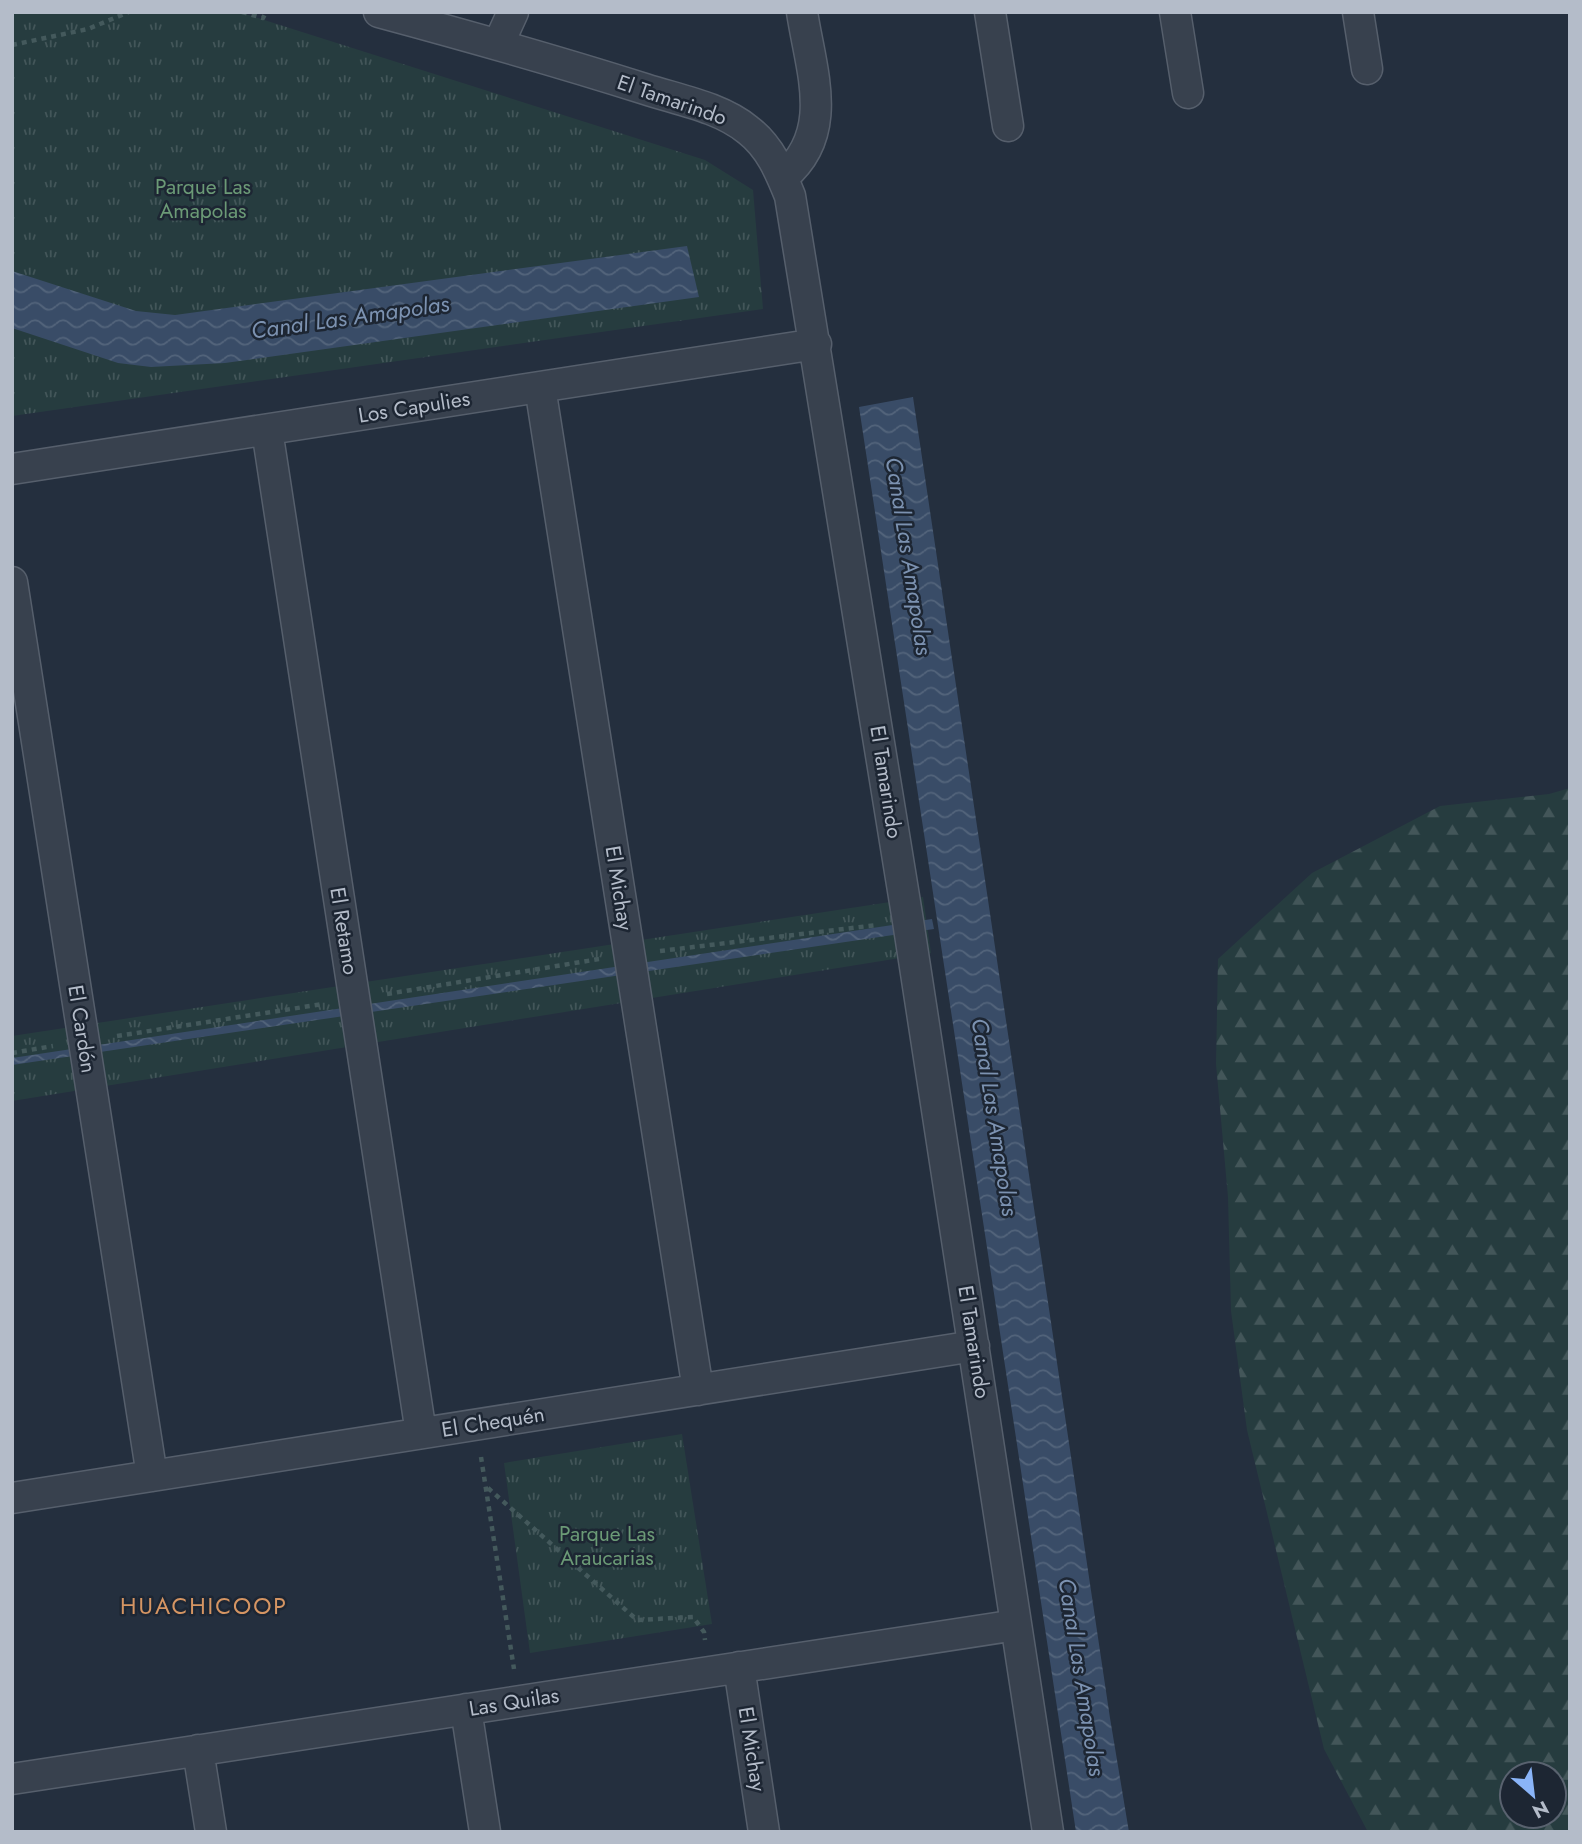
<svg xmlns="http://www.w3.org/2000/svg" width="1582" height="1844" viewBox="0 0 1582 1844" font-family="Jost,sans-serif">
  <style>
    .grass { fill: url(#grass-tufts) }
    .forest { fill: url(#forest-firs); fill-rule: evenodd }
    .water { fill: url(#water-waves) }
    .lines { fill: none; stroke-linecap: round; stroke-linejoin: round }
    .street-casing { stroke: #565f6c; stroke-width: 33 }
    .path { stroke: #44595c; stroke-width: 4.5; stroke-dasharray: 5 5; stroke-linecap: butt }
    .street { stroke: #38414e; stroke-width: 30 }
    .labels { text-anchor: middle; stroke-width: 5; stroke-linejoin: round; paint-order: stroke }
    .street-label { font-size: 21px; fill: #b4bcc9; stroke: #1d2633 }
    .park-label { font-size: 21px; fill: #6b9a76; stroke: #1d2633 }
    .water-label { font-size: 23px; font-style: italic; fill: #7c92b1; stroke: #1d2633 }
    .neighbourhood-label { font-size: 23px; letter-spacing: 2px; fill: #d59563; stroke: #1d2633 }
  </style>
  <defs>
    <pattern id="grass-tufts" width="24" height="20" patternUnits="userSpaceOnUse" patternTransform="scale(1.75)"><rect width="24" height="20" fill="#263c3f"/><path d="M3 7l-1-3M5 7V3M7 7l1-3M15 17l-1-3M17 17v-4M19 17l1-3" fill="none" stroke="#435659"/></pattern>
    <pattern id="forest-firs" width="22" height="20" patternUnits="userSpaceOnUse" patternTransform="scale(1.75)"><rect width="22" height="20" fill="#263c3f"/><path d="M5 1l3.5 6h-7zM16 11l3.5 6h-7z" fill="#435659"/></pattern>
    <pattern id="water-waves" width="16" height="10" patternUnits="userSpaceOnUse" patternTransform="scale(1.75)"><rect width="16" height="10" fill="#394c67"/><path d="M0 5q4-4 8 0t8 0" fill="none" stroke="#53647b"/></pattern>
  </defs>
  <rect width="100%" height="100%" fill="#242f3e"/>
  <!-- grass -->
  <path class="grass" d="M12,12H239L705,160L753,190L763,309L12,416Z
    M923,897L931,953L12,1101V1036Z
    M682,1434L712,1624L530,1653L504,1463Z"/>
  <!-- forest -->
  <path class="forest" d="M1570,788V1832H1368L1324,1749L1247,1430L1231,1311L1228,1197L1216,1064L1218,959L1312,873L1440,806L1549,794ZM1512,1774H1554V1816H1512Z"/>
  <!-- water -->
  <path class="water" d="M687,246L699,297L225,363L151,367L118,363L12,328V271L136,311L175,315Z
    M913,397L1110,1718L1129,1832H1076L859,407Z
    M932,919L934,929L12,1065V1058Z"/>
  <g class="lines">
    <!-- street casing -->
    <g class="street-casing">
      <path id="street" d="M379,12C468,36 557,61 645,89C679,100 720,107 748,130C770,147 780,171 790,196L908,921L1048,1832
        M990,12L1008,126
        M1175,12L1188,93
        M1358,12L1367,69
        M498,45L513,12
        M783,177C836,133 811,71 802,12
        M540,387L698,1390
        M267,430L421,1433
        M12,469L816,344
        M12,582L152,1476
        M12,1498L974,1346
        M739,1667L764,1832
        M466,1709L485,1832
        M198,1750L211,1832
        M12,1779L1016,1625"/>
    </g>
    <!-- path -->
    <path class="path" d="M242,12L263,18L266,12
      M12,45L88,29L129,12
      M660,951L877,925
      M387,994L599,959
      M117,1036L323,1004
      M12,1053L53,1046
      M481,1457L514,1669
      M488,1488L637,1620L693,1617L704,1632L705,1640"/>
    <!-- street -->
    <use href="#street" class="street"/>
  </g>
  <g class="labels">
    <!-- street labels -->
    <g class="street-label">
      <text transform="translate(672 100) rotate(19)" y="7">El Tamarindo</text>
      <text transform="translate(414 407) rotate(-9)" y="7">Los Capulies</text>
      <text transform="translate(886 782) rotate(81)" y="7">El Tamarindo</text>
      <text transform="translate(619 888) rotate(81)" y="7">El Michay</text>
      <text transform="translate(344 931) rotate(81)" y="7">El Retamo</text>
      <text transform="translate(82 1029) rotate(81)" y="7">El Cardón</text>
      <text transform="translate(974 1342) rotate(81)" y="7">El Tamarindo</text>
      <text transform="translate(493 1422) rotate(-9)" y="7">El Chequén</text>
      <text transform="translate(514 1702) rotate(-9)" y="7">Las Quilas</text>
      <text transform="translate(752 1749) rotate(81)" y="7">El Michay</text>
    </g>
    <!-- park labels -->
    <g class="park-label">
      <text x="203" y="194">Parque Las<tspan x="203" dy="24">Amapolas</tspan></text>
      <text x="607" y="1541">Parque Las<tspan x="607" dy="24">Araucarias</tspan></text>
    </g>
    <!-- water labels -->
    <g class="water-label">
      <text transform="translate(350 317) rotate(-8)" y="8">Canal Las Amapolas</text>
      <text transform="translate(909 556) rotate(81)" y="8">Canal Las Amapolas</text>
      <text transform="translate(995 1117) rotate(81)" y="8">Canal Las Amapolas</text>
      <text transform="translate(1082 1677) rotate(81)" y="8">Canal Las Amapolas</text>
    </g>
    <!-- neighbourhood labels -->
    <g class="neighbourhood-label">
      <text x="204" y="1614">HUACHICOOP</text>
    </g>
  </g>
  <!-- border -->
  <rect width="1582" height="1844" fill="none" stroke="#b4bcc9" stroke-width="28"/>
  <!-- north arrow -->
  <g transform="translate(1533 1795) rotate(152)"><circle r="33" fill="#1d2633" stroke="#59626f" stroke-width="2"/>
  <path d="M0-5L12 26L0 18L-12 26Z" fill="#8ab4f8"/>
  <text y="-10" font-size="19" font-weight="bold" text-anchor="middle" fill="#b4bcc9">N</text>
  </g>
</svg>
